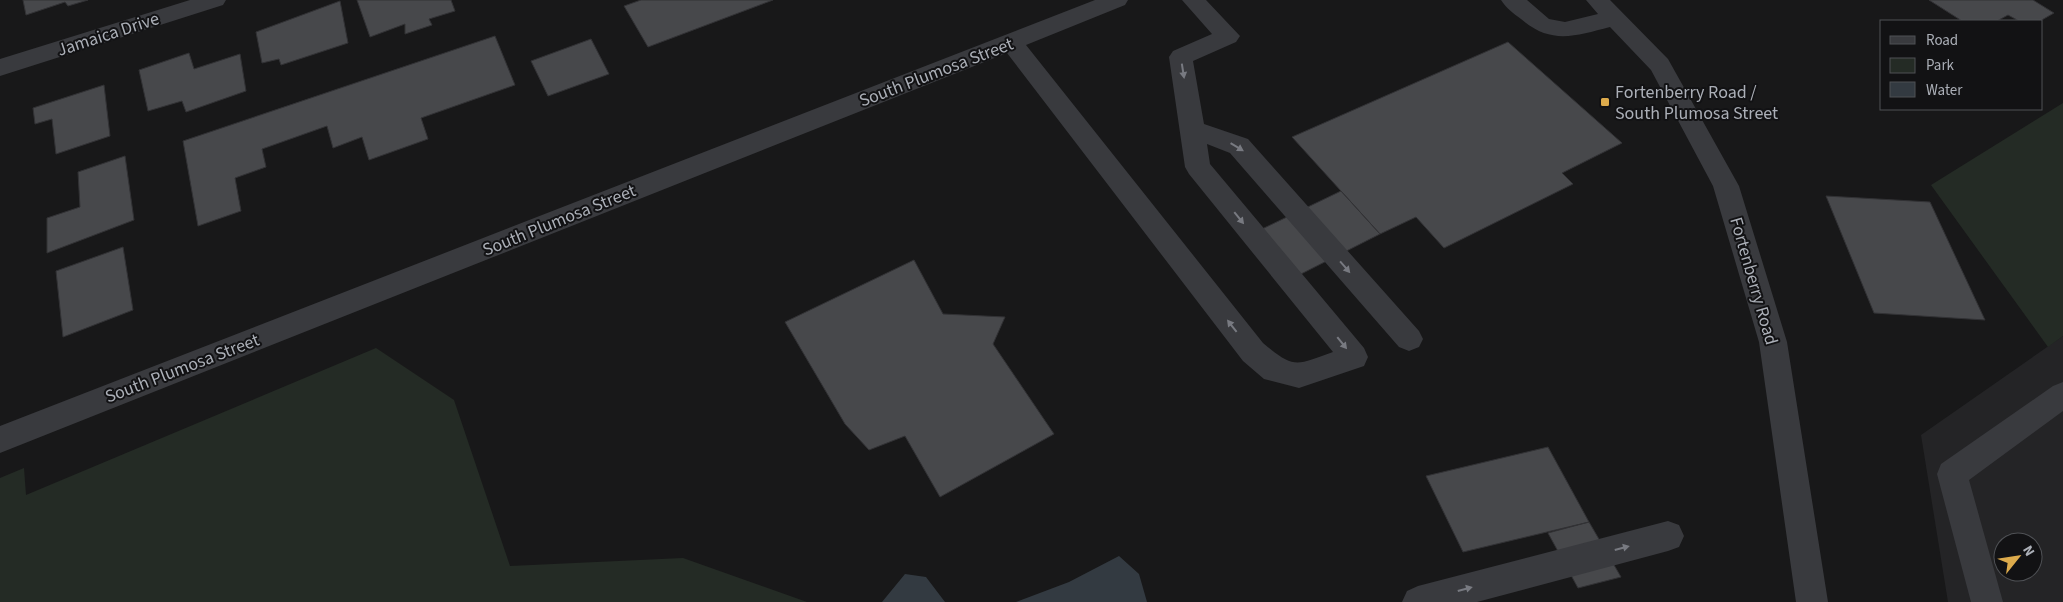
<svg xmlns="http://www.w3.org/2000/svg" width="2063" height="602" viewBox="0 0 2063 602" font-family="'Source Sans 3',sans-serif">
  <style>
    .built { fill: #242426; fill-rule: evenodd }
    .green { fill: #242b25 }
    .water { fill: #333a41 }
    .building { fill: #47484b; stroke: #323235 }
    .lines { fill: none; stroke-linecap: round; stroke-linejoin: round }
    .minor { fill: #393a3e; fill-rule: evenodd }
    .oneway { fill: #787a81 }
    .poi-dot { fill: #ddab4c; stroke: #121214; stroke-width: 2 }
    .labels { text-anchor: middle; stroke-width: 4; stroke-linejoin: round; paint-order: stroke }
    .street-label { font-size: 18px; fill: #abafb7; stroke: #121214 }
    .poi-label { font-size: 18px; fill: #abafb7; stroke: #121214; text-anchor: start }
  </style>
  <rect width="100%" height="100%" fill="#181819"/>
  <!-- built -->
  <path class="built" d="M2063,336V602H1948L1921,435ZM2003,542H2033V572H2003Z"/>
  <!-- green -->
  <path class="green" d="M2063,103V336L2048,347L1931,185Z
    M376,348L454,400L510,566L683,558L807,602H0V478L24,468L26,495Z"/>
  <!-- water -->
  <path class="water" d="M1119,556L1139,574L1147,602H1016L1069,582Z
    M905,574L926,577L945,602H882Z"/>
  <!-- building -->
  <path class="building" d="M23,0H88L68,6L65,2L26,15Z
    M357,0H451L455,11L429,19L432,25L405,34V24L370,37Z
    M641,0H773L648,47L624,6Z
    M1929,0H2033L2054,13L2040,21H2019L2008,15L1997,21H1962Z
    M340,1L348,43L281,65L279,59L262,63L256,32Z
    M495,36L515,85L421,118L428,139L369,160L362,137L333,148L327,126L262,149L266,167L235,178L241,211L198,226L183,141Z
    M591,39L609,74L548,96L531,61Z
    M1508,42L1622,143L1562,173L1573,184L1444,248L1416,217L1380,234L1292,137Z
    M189,53L194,69L240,54L246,91L186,112L182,101L148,111L139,70Z
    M104,85L110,136L56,154L52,119L35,124L33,108Z
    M125,156L134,220L47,253V218L80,207L78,172Z
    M1341,191L1380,234L1299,275L1262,229Z
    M1826,196L1930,202L1985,320L1874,313Z
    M123,247L133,310L63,337L56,271Z
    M914,260L943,314L1005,317L993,344L1054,434L940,497L905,436L869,450L845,424L785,322Z
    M1548,447L1589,522L1463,552L1426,476Z
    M1589,522L1621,577L1578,588L1548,533Z"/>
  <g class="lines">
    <!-- minor -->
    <path class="minor" d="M190,0H226L223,5L0,76V59Z
      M1095,0H1128L1125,5L1026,45L1263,343C1295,370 1296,365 1333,352L1189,174L1185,167L1169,57L1173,51L1212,34L1182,0H1206L1240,36L1236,42L1193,61L1204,124L1248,139L1419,331L1423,339L1419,347L1409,351L1399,347L1230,153L1207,144L1210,164L1364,348L1368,357L1364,366L1299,388L1264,379L1243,361L1007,53L0,453V426Z
      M1501,0H1527L1549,19L1565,22L1598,14L1586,0H1610L1668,59L1739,186L1787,342L1828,602H1796L1759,342L1713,186L1651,70L1610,27C1575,36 1551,45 1521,19C1513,13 1506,8 1501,0Z
      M2063,382V411L1969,480L2003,602H1971L1937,474L1941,464L2053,386Z
      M1668,521L1679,525L1684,536L1679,547L1668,551L1477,602H1402L1407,591L1418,586Z"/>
  </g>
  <!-- one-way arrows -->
  <defs><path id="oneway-solid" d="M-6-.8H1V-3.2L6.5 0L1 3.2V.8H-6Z" transform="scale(1.25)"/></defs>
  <g class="oneway">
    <use href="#oneway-solid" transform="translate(1183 71) rotate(81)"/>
    <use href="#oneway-solid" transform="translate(1237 147) rotate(31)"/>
    <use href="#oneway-solid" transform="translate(1239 218) rotate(51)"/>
    <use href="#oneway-solid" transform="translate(1345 267) rotate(49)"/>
    <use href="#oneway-solid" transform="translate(1232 326) rotate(-128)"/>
    <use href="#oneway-solid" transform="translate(1342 343) rotate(51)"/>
    <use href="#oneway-solid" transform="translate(1622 548) rotate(-15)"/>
    <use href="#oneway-solid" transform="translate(1465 589) rotate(-15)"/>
  </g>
  <!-- markers -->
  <rect class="poi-dot" x="1600" y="97" width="10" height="10" rx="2.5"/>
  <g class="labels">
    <!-- street labels -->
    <g class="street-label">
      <text transform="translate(108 34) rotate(-18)" y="6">Jamaica Drive</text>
      <text transform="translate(936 72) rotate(-21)" y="6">South Plumosa Street</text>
      <text transform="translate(559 220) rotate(-22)" y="6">South Plumosa Street</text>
      <text transform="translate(1754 281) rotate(74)" y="6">Fortenberry Road</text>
      <text transform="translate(182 368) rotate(-21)" y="6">South Plumosa Street</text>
    </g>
    <!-- poi labels -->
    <g class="poi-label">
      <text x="1615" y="98">Fortenberry Road /<tspan x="1615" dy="21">South Plumosa Street</tspan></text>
    </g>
  </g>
  <!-- legend -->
  <rect x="1880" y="20" width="162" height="90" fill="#121214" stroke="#4f5155"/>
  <rect x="1890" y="36" width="25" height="8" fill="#393a3e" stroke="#4f5155"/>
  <text x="1926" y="45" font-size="15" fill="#abafb7">Road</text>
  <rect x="1890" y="58" width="25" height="15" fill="#242b25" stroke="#4f5155"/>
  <text x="1926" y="70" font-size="15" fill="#abafb7">Park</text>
  <rect x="1890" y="82" width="25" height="15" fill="#333a41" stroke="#4f5155"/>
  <text x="1926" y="95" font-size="15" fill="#abafb7">Water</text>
  <!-- north arrow -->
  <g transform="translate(2018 557) rotate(60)"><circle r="24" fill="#121214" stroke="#4f5155"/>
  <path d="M0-4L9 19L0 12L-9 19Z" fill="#ddab4c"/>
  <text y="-8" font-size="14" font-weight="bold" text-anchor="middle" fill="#abafb7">N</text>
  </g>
</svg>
